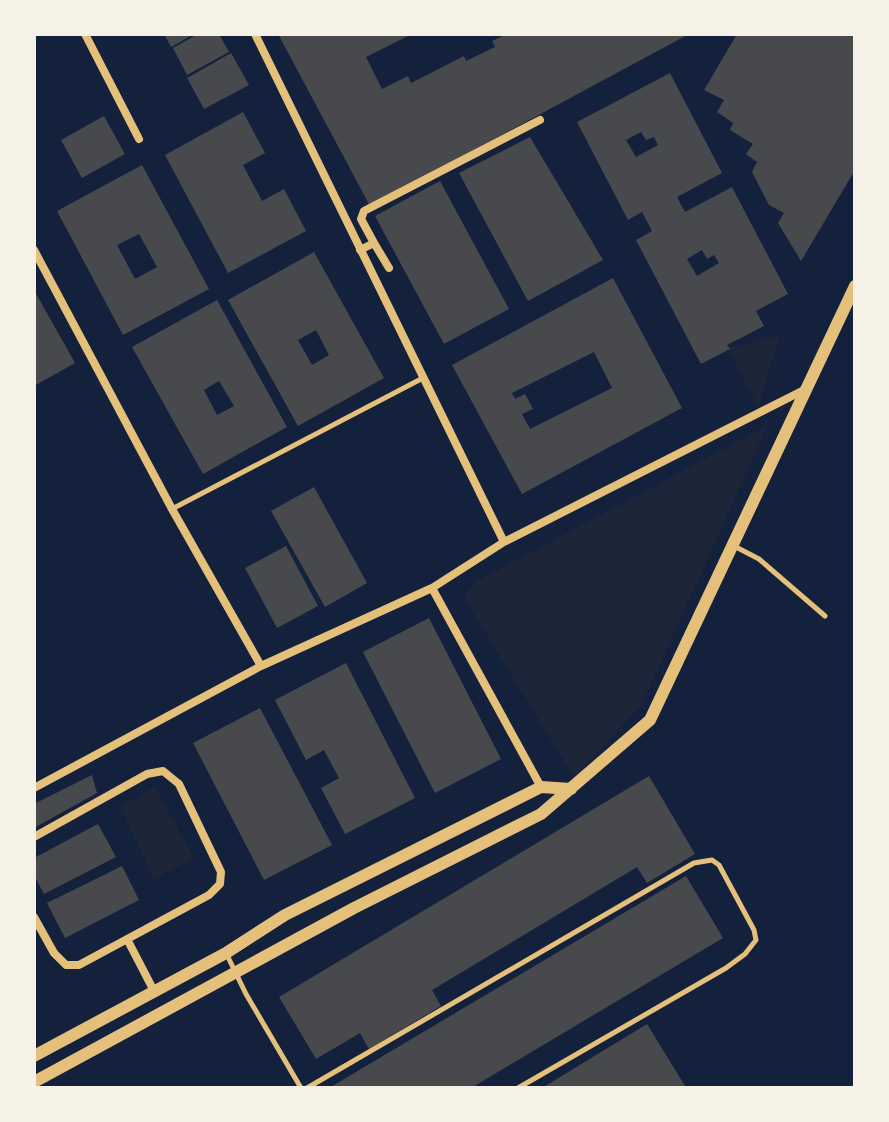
<svg xmlns="http://www.w3.org/2000/svg" width="889" height="1122" viewBox="0 0 889 1122" font-family="Quicksand,sans-serif">
  <style>
    .green { fill: #1d2539 }
    .building { fill: #48494c; fill-rule: evenodd }
    .lines { fill: none; stroke-linecap: round; stroke-linejoin: round }
    .service { stroke: #e5c07b; stroke-width: 5 }
    .minor { stroke: #e5c07b; stroke-width: 8 }
    .tertiary { stroke: #e5c07b; stroke-width: 12 }
  </style>
  <rect width="100%" height="100%" fill="#14213d"/>
  <!-- green -->
  <path class="green" d="M780,335L758,406L727,348Z
    M768,425L641,706L574,777L464,598L474,583Z
    M155,787L194,858L154,879L120,806Z"/>
  <!-- building -->
  <path class="building" d="M164,34H194L171,47Z
    M198,34H219L229,52L187,75L173,48Z
    M278,34H412L366,57L382,89L408,76L411,83L464,56L466,61L495,47L492,41L507,34H689L370,206Z
    M737,34H855V170L801,261L778,223L784,213L769,205L752,172L757,162L746,154L753,144L730,130L733,123L717,112L724,100L704,90Z
    M231,53L249,85L204,109L187,78Z
    M670,73L722,173L677,197L685,212L732,187L788,294L756,311L764,326L727,345L730,349L701,364L636,240L652,231L642,212L628,220L577,122ZM641,132L646,140L654,137L658,145L636,157L626,140ZM702,250L707,259L714,255L719,263L697,276L687,259Z
    M243,112L265,153L243,165L262,201L284,189L306,231L228,273L165,155Z
    M104,116L125,154L82,178L61,140Z
    M530,137L603,260L528,301L459,173Z
    M142,165L209,289L123,335L57,211ZM139,234L157,267L135,279L117,245Z
    M440,181L509,309L444,344L375,216Z
    M314,252L384,378L298,426L228,300ZM316,330L329,355L312,365L298,340Z
    M613,278L682,408L522,494L452,365ZM594,352L612,388L530,429L522,414L533,409L525,394L515,399L512,393Z
    M34,290L75,363L34,386Z
    M217,300L287,427L203,474L132,347ZM219,381L234,406L217,415L204,390Z
    M314,487L367,583L325,607L271,511Z
    M286,546L318,606L277,628L245,568Z
    M429,618L501,759L435,793L363,652Z
    M346,663L415,798L345,834L321,788L339,778L324,750L306,760L275,700Z
    M260,708L332,845L264,880L193,743Z
    M92,775L97,793L34,828V804Z
    M649,776L695,854L647,883L637,867L432,990L441,1006L369,1049L360,1033L316,1059L279,997Z
    M98,824L116,857L44,894L34,875V858Z
    M122,866L139,900L65,938L47,903Z
    M686,876L723,938L471,1088H329Z
    M647,1024L685,1086L681,1088H542Z"/>
  <g class="lines">
    <!-- service -->
    <path class="service" d="M172,509L423,378
      M734,546L759,559L825,616
      M226,953L246,994L301,1088
      M307,1088L694,863L712,860L719,865L754,930L756,940L745,954L726,968L518,1088"/>
    <!-- minor -->
    <path class="minor" d="M85,34L139,139
      M255,34L504,542
      M374,243L389,268
      M34,250L172,509L261,666
      M360,250L374,243L361,219L364,211L540,120
      M432,588L541,787
      M34,788L261,666L432,588L504,542L806,389
      M34,837L147,774L163,771L179,784L221,872L220,884L209,895L79,965H66L54,953L34,917
      M127,939L154,991"/>
    <!-- tertiary -->
    <path class="tertiary" d="M34,1056L226,953L285,915L541,787L571,789
      M34,1082L354,908L541,814L650,720L855,286"/>
  </g>
  <!-- border -->
  <rect width="889" height="1122" fill="none" stroke="#f6f1e7" stroke-width="72"/>
</svg>
